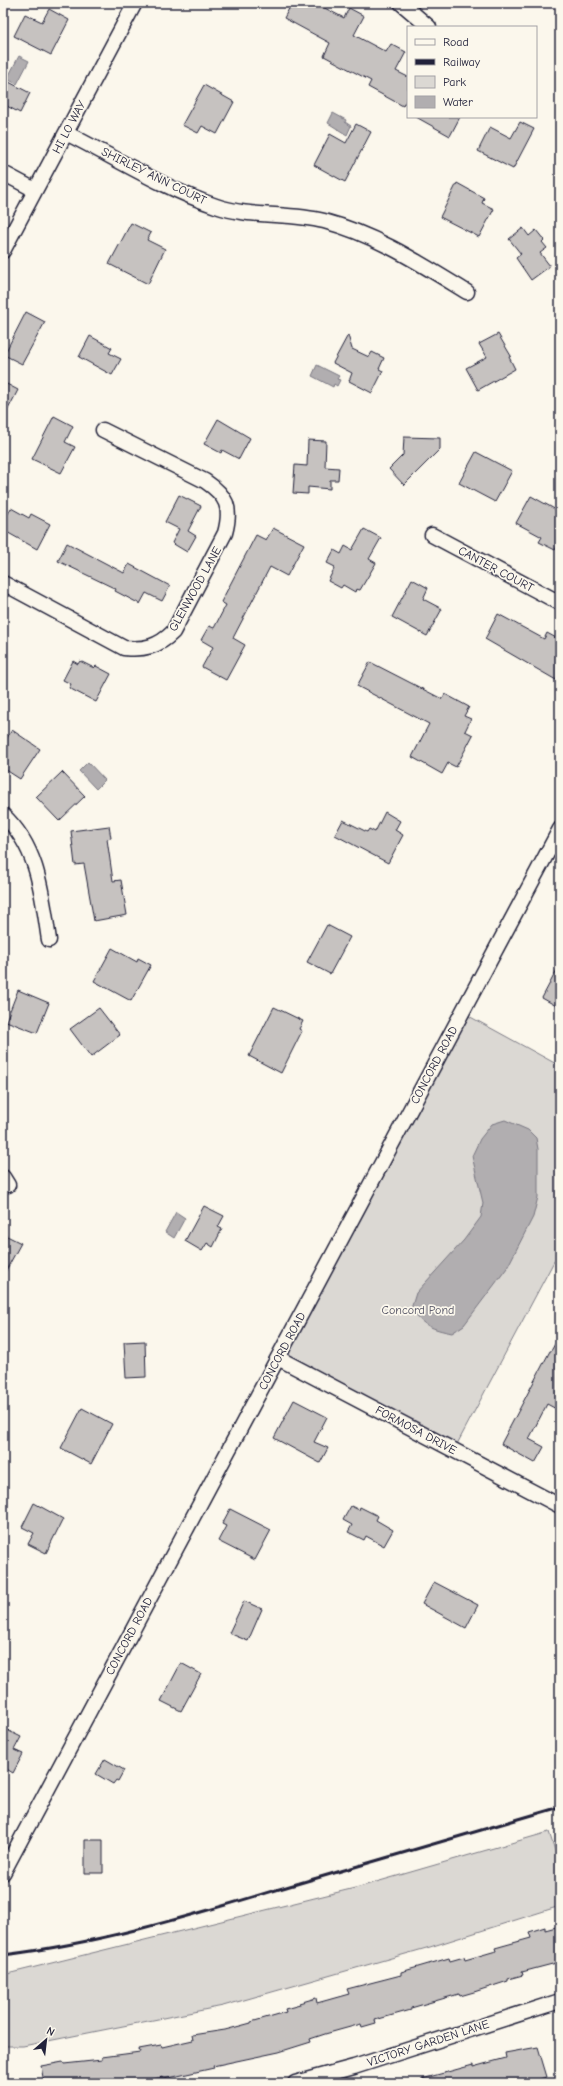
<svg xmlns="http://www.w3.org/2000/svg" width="563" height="2086" viewBox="0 0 563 2086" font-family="'Comic Neue',sans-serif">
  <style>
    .green { fill: #dbd8d3; stroke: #7e7d87 }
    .water { fill: #b1aeb0; stroke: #787681 }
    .building { fill: #c6c2c0; stroke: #22223b }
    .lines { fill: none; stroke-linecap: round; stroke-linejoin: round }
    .minor-casing { stroke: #22223b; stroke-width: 17 }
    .minor { stroke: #fbf7ec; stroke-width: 14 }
    .rail { stroke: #22223b; stroke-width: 3 }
    .labels { text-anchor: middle; stroke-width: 3.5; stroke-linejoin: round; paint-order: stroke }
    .street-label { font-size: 12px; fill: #22223b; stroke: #fbf7ec }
    .park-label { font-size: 12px; fill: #505061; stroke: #fbf7ec }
  </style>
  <rect width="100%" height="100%" fill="#fbf7ec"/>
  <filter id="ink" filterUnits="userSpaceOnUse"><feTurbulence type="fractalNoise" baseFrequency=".025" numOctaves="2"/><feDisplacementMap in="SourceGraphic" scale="8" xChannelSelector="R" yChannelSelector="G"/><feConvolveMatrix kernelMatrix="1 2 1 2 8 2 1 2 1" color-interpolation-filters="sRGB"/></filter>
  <g filter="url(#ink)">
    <!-- green -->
    <path class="green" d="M465,1014L560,1066V1250L456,1446L284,1355Z
      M549,1832L560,1866V1906L430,1947L223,2006L23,2046H3V1975L359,1887Z"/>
    <!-- water -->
    <path class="water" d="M19,56L29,61L17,84L7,79Z
      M333,113L346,120L345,122L351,126L347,135L328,123Z
      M317,365L339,376L337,379L340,380L337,386L334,384L333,387L312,376Z
      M88,762L105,780L96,789L79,771Z
      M505,1120L528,1130L536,1138L538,1149V1197L533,1217L507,1268L464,1325L452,1333C432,1329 423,1326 411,1309L416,1293L464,1240L481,1217L483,1203L472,1156L480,1139L492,1124Z
      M176,1212L185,1218L174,1238L165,1232Z"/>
    <!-- building -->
    <path class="building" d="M292,3H315L344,18L349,8L364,16L354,35L386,52L391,44L406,52L396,71L408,77V97L403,106L368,87L371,81L324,56L330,43L284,18Z
      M49,9L69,20L51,55L14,36L25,14L42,22Z
      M3,79L30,93L20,113L3,104Z
      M204,85L234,102L217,134L202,126L198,133L182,125Z
      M416,117H460L450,136Z
      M520,122L534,129L513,169L478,151L490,127L511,138Z
      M356,124L371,132L345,182L314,165L330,134L346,143Z
      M457,183L484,198L482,203L494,209L479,237L440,217Z
      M131,223L151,233L147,240L165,249L148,284L109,264Z
      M523,228L529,236L536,230L544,240L542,242L547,248L540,253L550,266L531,280L516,258L521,254L509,239Z
      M26,312L45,322L22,364L4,355Z
      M498,334L511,356L509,357L515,369L478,390L466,368L487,357L479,344Z
      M348,335L352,349L369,357L372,352L384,358L379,369L383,371L372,393L349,381L352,373L333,363Z
      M90,336L112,348L109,353L121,359L112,375L79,357Z
      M3,382L18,390L3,419Z
      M54,416L73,426L65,442L75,447L61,473L32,459Z
      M218,419L250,438L239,459L222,450L221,453L204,444Z
      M404,437L440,438V449L404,485L389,469L403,455Z
      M308,440L326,441L325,467L339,468L338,480H330V489L308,487V494L293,493L295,465L307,466Z
      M476,452L512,471L495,502L459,483Z
      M179,495L201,506L188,531L196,536L187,552L172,543L179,529L165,522Z
      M531,496L560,512V542L555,550L539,542L542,537L516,523Z
      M11,508L29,518L31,514L50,524L37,549L3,530V523Z
      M273,528L304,544L287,576L270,567L233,638L245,645L226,680L202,667L213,647L201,640L209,626L214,628L226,605L221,602L256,535L266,540Z
      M364,529L381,538L369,559L376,563L360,590L356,589L355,592L343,585L341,588L328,581L335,567L327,563L334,550L341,554L345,546L352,550Z
      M67,543L124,573L129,564L170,586L162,601L146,593L140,604L115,591L116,589L58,561Z
      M412,579L428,588L423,599L442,609L427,636L392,617Z
      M498,614L544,639L547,633L560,640V673L556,680L485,639Z
      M73,661L78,664L80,661L94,668L96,666L111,674L96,702L69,688L71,684L63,680Z
      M370,662L442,699L445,694L469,707L464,716L471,719L465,731L473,735L456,767L448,763L442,774L412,757L429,724L357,686Z
      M12,730L40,749L20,779L3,768V744Z
      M62,772L85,796L59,821L36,797Z
      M385,812L400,821L395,830L403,835L388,863L335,835L343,820L367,832L369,829L375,832Z
      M109,826L111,838L107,839L113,881L121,880L127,915L94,921L84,864L75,865L71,831Z
      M327,925L350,937L330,974L307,962Z
      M112,948L137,962L138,958L151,965L131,1001L94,981Z
      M560,964V1008L542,998Z
      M18,990L49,1003L37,1033L6,1021Z
      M274,1007L303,1021L299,1029L302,1031L281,1073L249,1056Z
      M99,1008L120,1035L91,1057L70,1029Z
      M204,1206L224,1216L218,1227L222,1229L213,1247L207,1243L202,1251L185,1241Z
      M3,1234L21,1243L3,1276Z
      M560,1335V1411L547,1404L529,1439L544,1447L535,1463L501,1444L550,1351H551Z
      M145,1341L146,1377L126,1378L124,1342Z
      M294,1400L327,1417L314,1442L328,1448L320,1463L274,1438Z
      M82,1408L112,1424L91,1464L61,1448Z
      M34,1503L63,1519L46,1553L28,1544L34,1533L22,1527Z
      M351,1506L359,1510L360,1507L378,1516L376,1520L393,1530L384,1546L366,1536L364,1540L348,1532L352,1525L343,1520Z
      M230,1509L271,1530L255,1560L218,1541L226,1526L222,1524Z
      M434,1582L478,1605L466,1628L422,1604Z
      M244,1601L262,1609L248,1641L229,1633Z
      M181,1663L201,1674L181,1711L161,1701Z
      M3,1728L21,1737L14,1750L23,1754L13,1773L5,1768L3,1772Z
      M105,1759L124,1770L118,1781L116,1780L113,1784L96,1774Z
      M85,1840H103V1873H85Z
      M560,1926V1962L522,1972L523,1975L508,1979V1981L474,1992L460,1996L459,1994L411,2008V2010L375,2020L376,2023L362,2027L361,2024L325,2034L310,2039L311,2042L279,2052L213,2066L214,2068L164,2079L163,2077L134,2083H44L41,2066L63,2062L64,2064L102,2060V2057L140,2052L139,2049L161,2045L162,2047L193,2040L192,2035L225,2030L251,2023V2022L286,2012L285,2009L300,2005L299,2003L316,1998L317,2003L349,1994L347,1989L401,1975V1972L449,1958L450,1961L464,1957L465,1960L496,1951L495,1948L531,1938L529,1932L545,1927V1930Z
      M538,2047L547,2077L535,2081L536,2083H422V2079L473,2065V2067L506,2058L505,2053Z"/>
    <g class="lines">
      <!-- minor casing -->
      <g class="minor-casing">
        <path id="minor" d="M401,3L429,27
          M66,133C114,157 165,189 216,206C250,218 289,212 324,221C377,235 421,264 467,292
          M3,173L35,190
          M3,251L135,3
          M432,535L560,603
          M3,583L124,648C144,650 158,647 173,632L225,533C232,507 227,496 205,481L103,430
          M3,815C39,848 42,895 49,940
          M3,1177L8,1185
          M278,1358L560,1506
          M3,1873L560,829
          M295,2083L354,2067L560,2001"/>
      </g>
      <!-- minor -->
      <use href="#minor" class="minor"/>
      <!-- rail -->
      <path class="rail" d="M3,1955C96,1944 187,1917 276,1890C371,1862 465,1835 560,1807"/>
    </g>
  </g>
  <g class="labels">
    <!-- street labels -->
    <g class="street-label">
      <text transform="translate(69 127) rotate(-62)" y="4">HI LO WAY</text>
      <text transform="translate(154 176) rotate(26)" y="4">SHIRLEY ANN COURT</text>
      <text transform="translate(496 569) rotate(28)" y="4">CANTER COURT</text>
      <text transform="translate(195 589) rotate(-61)" y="4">GLENWOOD LANE</text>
      <text transform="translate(434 1065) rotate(-62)" y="4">CONCORD ROAD</text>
      <text transform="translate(282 1351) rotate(-62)" y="4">CONCORD ROAD</text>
      <text transform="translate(416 1430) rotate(28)" y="4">FORMOSA DRIVE</text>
      <text transform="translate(129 1636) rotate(-62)" y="4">CONCORD ROAD</text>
      <text transform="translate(428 2043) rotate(-18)" y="4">VICTORY GARDEN LANE</text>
    </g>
    <!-- park labels -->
    <g class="park-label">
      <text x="418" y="1314">Concord Pond</text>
    </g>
  </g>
  <!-- margin -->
  <rect width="563" height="2086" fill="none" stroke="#fbf7ec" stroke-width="16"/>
  <rect x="8" y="8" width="547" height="2070" fill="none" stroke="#22223b" stroke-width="1.5" filter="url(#ink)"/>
  <!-- legend -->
  <rect x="407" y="26" width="130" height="92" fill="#fbf7ec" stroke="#a4a2a5"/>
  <rect x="415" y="39" width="20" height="6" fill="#fbf7ec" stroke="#a4a2a5"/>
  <text x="443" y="46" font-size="12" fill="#22223b">Road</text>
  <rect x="415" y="59" width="20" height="6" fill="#22223b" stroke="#a4a2a5"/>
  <text x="443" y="66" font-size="12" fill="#22223b">Railway</text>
  <rect x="415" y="76" width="20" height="12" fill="#dbd8d3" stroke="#a4a2a5"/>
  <text x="443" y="86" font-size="12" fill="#22223b">Park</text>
  <rect x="415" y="96" width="20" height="12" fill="#b1aeb0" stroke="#a4a2a5"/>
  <text x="443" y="106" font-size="12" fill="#22223b">Water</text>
  <!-- north arrow -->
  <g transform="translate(46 2040) rotate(28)" stroke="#fbf7ec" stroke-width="3" paint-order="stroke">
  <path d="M0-3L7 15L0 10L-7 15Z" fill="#22223b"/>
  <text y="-6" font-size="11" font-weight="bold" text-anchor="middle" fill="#22223b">N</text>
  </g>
</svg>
